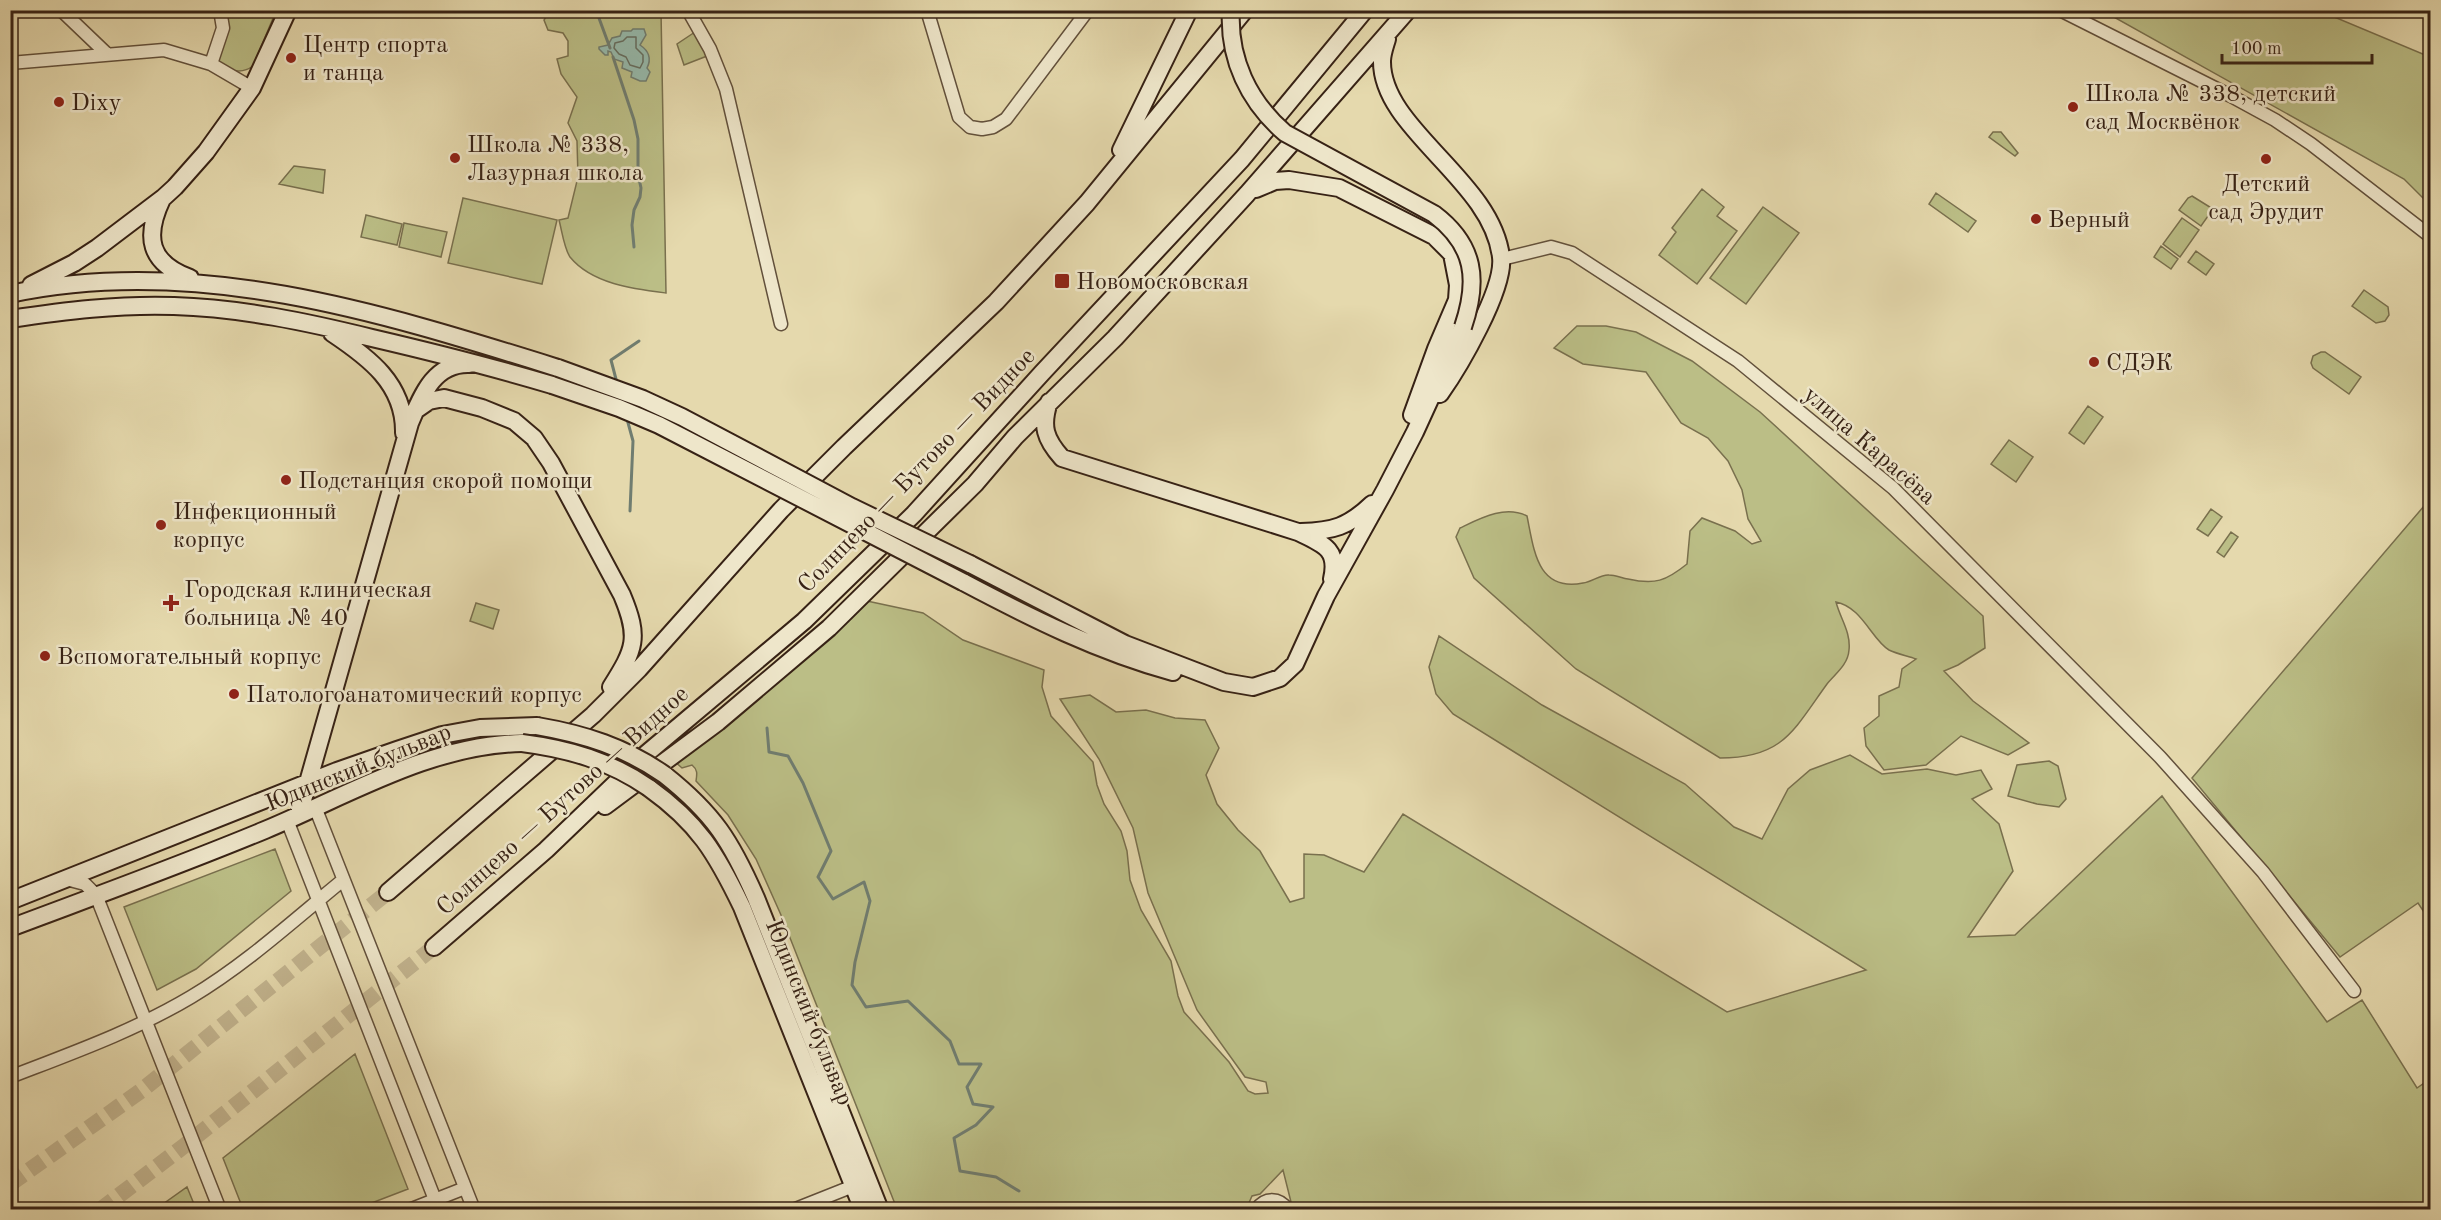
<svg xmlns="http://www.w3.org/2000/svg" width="2441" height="1220" viewBox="0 0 2441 1220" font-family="'Old Standard TT',serif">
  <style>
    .green { fill: #bbbe86; stroke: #79704e; stroke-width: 1.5 }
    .water { fill: #96baac; stroke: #707d70; stroke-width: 1.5 }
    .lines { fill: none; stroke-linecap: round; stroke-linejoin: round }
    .shore { stroke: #666e60; stroke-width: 1.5 }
    .stream { stroke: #707d70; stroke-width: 3 }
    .secondary-tunnel { stroke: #c2b48f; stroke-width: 16; stroke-dasharray: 16 8; stroke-linecap: butt }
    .street-casing { stroke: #62503b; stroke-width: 15 }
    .secondary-casing { stroke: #372215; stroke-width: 20 }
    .street { stroke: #eee6ca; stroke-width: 12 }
    .secondary { stroke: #eee6ca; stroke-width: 16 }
    .secondary-bridge-casing { stroke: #372215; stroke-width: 20; stroke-linecap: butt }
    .secondary-bridge { stroke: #eee6ca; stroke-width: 16 }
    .poi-dot { fill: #8f2418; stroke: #eee6ca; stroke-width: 2 }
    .labels { text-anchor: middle; stroke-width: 5; stroke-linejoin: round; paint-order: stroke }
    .poi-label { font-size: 24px; fill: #372215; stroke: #eee6ca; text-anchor: start }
    .street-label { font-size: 24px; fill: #372215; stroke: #eee6ca }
  </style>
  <rect width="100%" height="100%" fill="#e5d9ad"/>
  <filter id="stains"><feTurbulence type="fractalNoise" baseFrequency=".00333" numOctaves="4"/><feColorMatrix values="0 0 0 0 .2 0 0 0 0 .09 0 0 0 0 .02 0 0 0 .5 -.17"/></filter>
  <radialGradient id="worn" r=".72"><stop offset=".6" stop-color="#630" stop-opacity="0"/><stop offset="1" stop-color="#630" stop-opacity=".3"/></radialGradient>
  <!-- green -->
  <path class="green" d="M226,11H276L253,66C241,75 223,71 217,57Z
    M550,11H661L666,293C634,289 592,284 570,257C564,248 562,231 559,220L568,218L578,177L577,141L568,123L577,97L561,74L557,59L568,56V41L563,33L548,30L544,20Z
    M2103,11H2320L2430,57V205L2404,179Z
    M695,32L707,56L684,65L677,44Z
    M1993,132H2001L2018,153L2015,156L1989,137Z
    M294,166L325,170L323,193L279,184Z
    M1702,189L1724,207L1717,216L1737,231L1697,284L1659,255L1676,232L1672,228Z
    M1936,193L1976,221L1968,232L1929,204Z
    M2192,196L2213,209L2201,226L2179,210L2188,198Z
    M463,198L557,220L542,284L448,263Z
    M1763,207L1799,233L1746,304L1710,278Z
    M366,215L402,224L397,245L361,237Z
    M2182,218L2199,230L2180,257L2163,244Z
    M404,223L447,232L441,257L399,247Z
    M2161,246L2178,259L2171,269L2154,257Z
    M2196,251L2214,264L2206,275L2188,262Z
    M2364,290L2388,307L2389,315L2385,321L2376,323L2352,306Z
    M1577,326H1606L1636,332L1692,361L1760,412L1983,616L1985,648L1958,665L1944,671L1973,701L2029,743L2008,755L1961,736L1926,765L1884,770L1866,746L1864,728L1879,716V696L1899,687L1902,669L1916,659C1908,656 1897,654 1889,650C1872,640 1862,607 1836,602C1840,618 1851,632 1849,650C1848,665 1835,674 1827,684C1793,731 1783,758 1720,758L1576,669L1474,578L1456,537L1460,528C1481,518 1505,505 1527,516C1534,550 1537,592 1583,583C1592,582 1601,574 1609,575C1615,575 1622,578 1628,579C1655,585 1666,581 1687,564L1690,531L1702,518L1735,531L1752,544L1761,541L1748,519L1742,490L1728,461L1708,438L1681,423L1646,372L1583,364L1554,348Z
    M2321,352H2325L2361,377L2349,394L2313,368L2311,363L2313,356Z
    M2088,406L2103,417L2084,444L2069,433Z
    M2009,440L2033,457L2016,482L1991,464Z
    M2430,499V921L2418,903L2340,957L2192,778Z
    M2211,509L2222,517L2208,536L2197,529Z
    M2231,532L2238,537L2224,557L2217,552Z
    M867,601L923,613L963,640L1044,670L1042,687L1051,716L1093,762L1097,785L1104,804L1121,831L1127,851L1130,880L1141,910L1171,961L1178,996L1184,1012L1229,1062L1248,1091L1255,1094L1268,1093L1266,1082L1245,1077L1197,1010L1148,893L1133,828L1099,759L1060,699L1090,695L1116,712L1146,710L1175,718L1205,720L1219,748L1206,775L1217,804L1238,830L1260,851L1290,902L1304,898V854L1324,855L1364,872L1403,814L1727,1012L1866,970L1453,714L1436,694L1429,667L1439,636L1542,705L1685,784L1734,827L1762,839L1788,789L1810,770L1850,755L1882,774L1927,769L1956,775L1981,770L1992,789L1972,799L1999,824L2013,871L1968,937L2015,935L2162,796L2327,1022L2362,1000L2417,1088L2430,1079V1209L1293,1210L1283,1170L1260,1194L1252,1196L1248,1205L1249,1209H897L781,915L756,859L728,815L696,781C697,774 698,770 692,765L682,768L673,760Z
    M476,603L499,610L493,629L470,621Z
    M2049,761L2058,766L2066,799L2059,807L2037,804L2008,796L2017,765Z
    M275,849L291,891L196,969L157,990L124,907Z
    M355,1054L408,1189L356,1209H243L223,1158Z
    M187,1187L196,1209H156Z"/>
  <!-- water -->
  <path class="water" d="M633,29H644L646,35L640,45C649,51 652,58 647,68L650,72L646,81H640L631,77L632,72L622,68L623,62L614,59L611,52L608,51V55H605L599,49V47L608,45L612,38L620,36L622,31H631Z"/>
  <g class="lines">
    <!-- shore -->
    <path class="shore" d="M627,37H636V48L643,55V62L640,68L630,65L626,57L619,54L614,48L615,43L623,41Z"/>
    <!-- stream -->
    <path class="stream" d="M596,10L610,48
      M613,57L634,120L638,139V174L641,188L640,197L634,210L632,225L634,247
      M617,383L611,360L639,341
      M627,419L633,441L630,511
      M767,728L769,752L788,756L803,783L831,851L818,877L833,899L864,882L870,901L855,962L852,985L866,1007L908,1001L950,1041L959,1064H981L967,1087L973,1104L993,1107L976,1125L954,1138L960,1171L996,1177L1019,1191"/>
    <!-- secondary-tunnel -->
    <path class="secondary-tunnel" d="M10,1184L142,1090L388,892
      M100,1210L184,1146L434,947"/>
    <!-- street casing -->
    <g class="street-casing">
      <path id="street" d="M61,10L107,54
        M688,10L710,49L726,89L781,324
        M927,10L959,117L970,127L982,129L993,127L1006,119L1088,10
        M2060,10L2231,96L2275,120L2311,144L2430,236
        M10,63L164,50L211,64L252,88
        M211,64L223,28L220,10
        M1502,259L1551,247L1572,253L1738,361L1893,488L2160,757L2263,872L2354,991
        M315,807L474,1210
        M287,820L439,1210
        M66,879L85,884L96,895L220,1210
        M10,1077C72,1053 134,1031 191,997C245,965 294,920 343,880
        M409,1210L465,1188
        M793,1210L861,1183
        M1256,1210C1265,1197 1279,1197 1288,1210"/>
    </g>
    <!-- secondary casing -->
    <g class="secondary-casing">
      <path id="secondary" d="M1387,39C1385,46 1382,54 1382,61C1381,129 1492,180 1501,257C1505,289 1459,367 1440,394
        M1121,150L1189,10
        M1256,189L1275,181L1289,180L1339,188L1434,236L1452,254L1458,285L1457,300L1436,349L1412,415
        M162,199C144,237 149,263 190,278
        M31,285L74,263L97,248L163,198L175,187L206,152L252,88L288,10
        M10,294C196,254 382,313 558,368
        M10,319C64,311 119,304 174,306C241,308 307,322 372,338C432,352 492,367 552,385
        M332,333C368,357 405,384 404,433
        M1049,402C1041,426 1045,439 1062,458L1298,532C1323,544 1339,549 1332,579
        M416,410L429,401L444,398L482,408L514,421L534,438L551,463L622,595C640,638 635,649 611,687
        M1301,532C1333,531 1348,527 1372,504
        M970,564L1125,644L1224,682L1253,687L1280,678L1295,664L1326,596L1385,490L1415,432L1463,327
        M963,582C1031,618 1099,652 1173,672
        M665,775C714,814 731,841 756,898L880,1210
        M649,788C698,823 716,853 742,907L863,1210
        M605,806L718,722L829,628L975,484L1015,437L1115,338L1247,194L1408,10
        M299,814L410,423C422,395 434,363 469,364
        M388,892L593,715L639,669L781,510L844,447L996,302L1087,203L1245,10
        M10,901L337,771L397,750L442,735L480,728L537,726
        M10,928C95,896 181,865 265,830C349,795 430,745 522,743
        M434,947L546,850L646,754L804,621L914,514L1042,373L1242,159L1365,10"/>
    </g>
    <!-- street -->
    <use href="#street" class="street"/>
    <!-- secondary -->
    <use href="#secondary" class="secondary"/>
    <!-- secondary-bridge casing -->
    <g class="secondary-bridge-casing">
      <path id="secondary-bridge" d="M1231,10C1228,59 1249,102 1285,133L1434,214C1475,245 1479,280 1463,327
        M558,368L643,399L682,417L852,507L970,564
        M552,385L619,408L659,425L963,582
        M537,726C584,734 625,747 665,775
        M522,743C569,749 610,761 649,788"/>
    </g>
    <!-- secondary-bridge -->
    <use href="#secondary-bridge" class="secondary-bridge"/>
  </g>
  <!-- markers -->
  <g class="poi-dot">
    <circle cx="291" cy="58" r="6"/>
    <circle cx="59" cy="102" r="6"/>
    <circle cx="2073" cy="107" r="6"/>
    <circle cx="455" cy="158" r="6"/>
    <circle cx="2266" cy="159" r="6"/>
    <circle cx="2036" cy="219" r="6"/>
    <rect x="1054" y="273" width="16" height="16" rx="3"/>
    <circle cx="2094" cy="362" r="6"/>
    <circle cx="286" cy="480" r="6"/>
    <circle cx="161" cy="525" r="6"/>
    <path d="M168 594h6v6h6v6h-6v6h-6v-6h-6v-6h6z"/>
    <circle cx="45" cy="656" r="6"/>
    <circle cx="234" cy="694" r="6"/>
  </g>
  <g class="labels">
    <!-- poi labels -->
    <g class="poi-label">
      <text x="303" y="52">Центр спорта<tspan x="303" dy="28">и танца</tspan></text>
      <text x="2085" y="101">Школа № 338, детский<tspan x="2085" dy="28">сад Москвёнок</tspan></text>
      <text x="71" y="110">Dixy</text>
      <text x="467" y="152">Школа № 338,<tspan x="467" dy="28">Лазурная школа</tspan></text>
      <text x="2266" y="191" text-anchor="middle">Детский<tspan x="2266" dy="28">сад Эрудит</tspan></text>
      <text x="2048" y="227">Верный</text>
      <text x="1076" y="289">Новомосковская</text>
      <text x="2106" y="370">СДЭК</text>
      <text x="298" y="488">Подстанция скорой помощи</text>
      <text x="173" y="519">Инфекционный<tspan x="173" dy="28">корпус</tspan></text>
      <text x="184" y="597">Городская клиническая<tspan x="184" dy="28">больница № 40</tspan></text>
      <text x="57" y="664">Вспомогательный корпус</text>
      <text x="246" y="702">Патологоанатомический корпус</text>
    </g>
    <!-- street labels -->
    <g class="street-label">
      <text transform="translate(1870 445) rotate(41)" y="8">улица Карасёва</text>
      <text transform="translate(916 470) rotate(-46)" y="8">Солнцево — Бутово — Видное</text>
      <text transform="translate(358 767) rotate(-22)" y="8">Юдинский бульвар</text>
      <text transform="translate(562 800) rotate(-42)" y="8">Солнцево — Бутово — Видное</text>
      <text transform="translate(810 1012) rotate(68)" y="8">Юдинский бульвар</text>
    </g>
  </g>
  <!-- margin -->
  <rect width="2441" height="1220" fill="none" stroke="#e5d9ad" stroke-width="36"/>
  <rect x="12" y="12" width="2417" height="1196" fill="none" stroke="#372215" stroke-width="3"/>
  <rect x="18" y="18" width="2405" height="1184" fill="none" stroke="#372215" stroke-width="1.5"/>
  <!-- scale -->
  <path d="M2222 54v9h150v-9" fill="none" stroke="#372215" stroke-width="3"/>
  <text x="2231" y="54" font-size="18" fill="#372215" stroke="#eee6ca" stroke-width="4.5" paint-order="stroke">100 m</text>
  <rect width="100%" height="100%" filter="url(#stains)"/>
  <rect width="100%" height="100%" fill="url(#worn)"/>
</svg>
